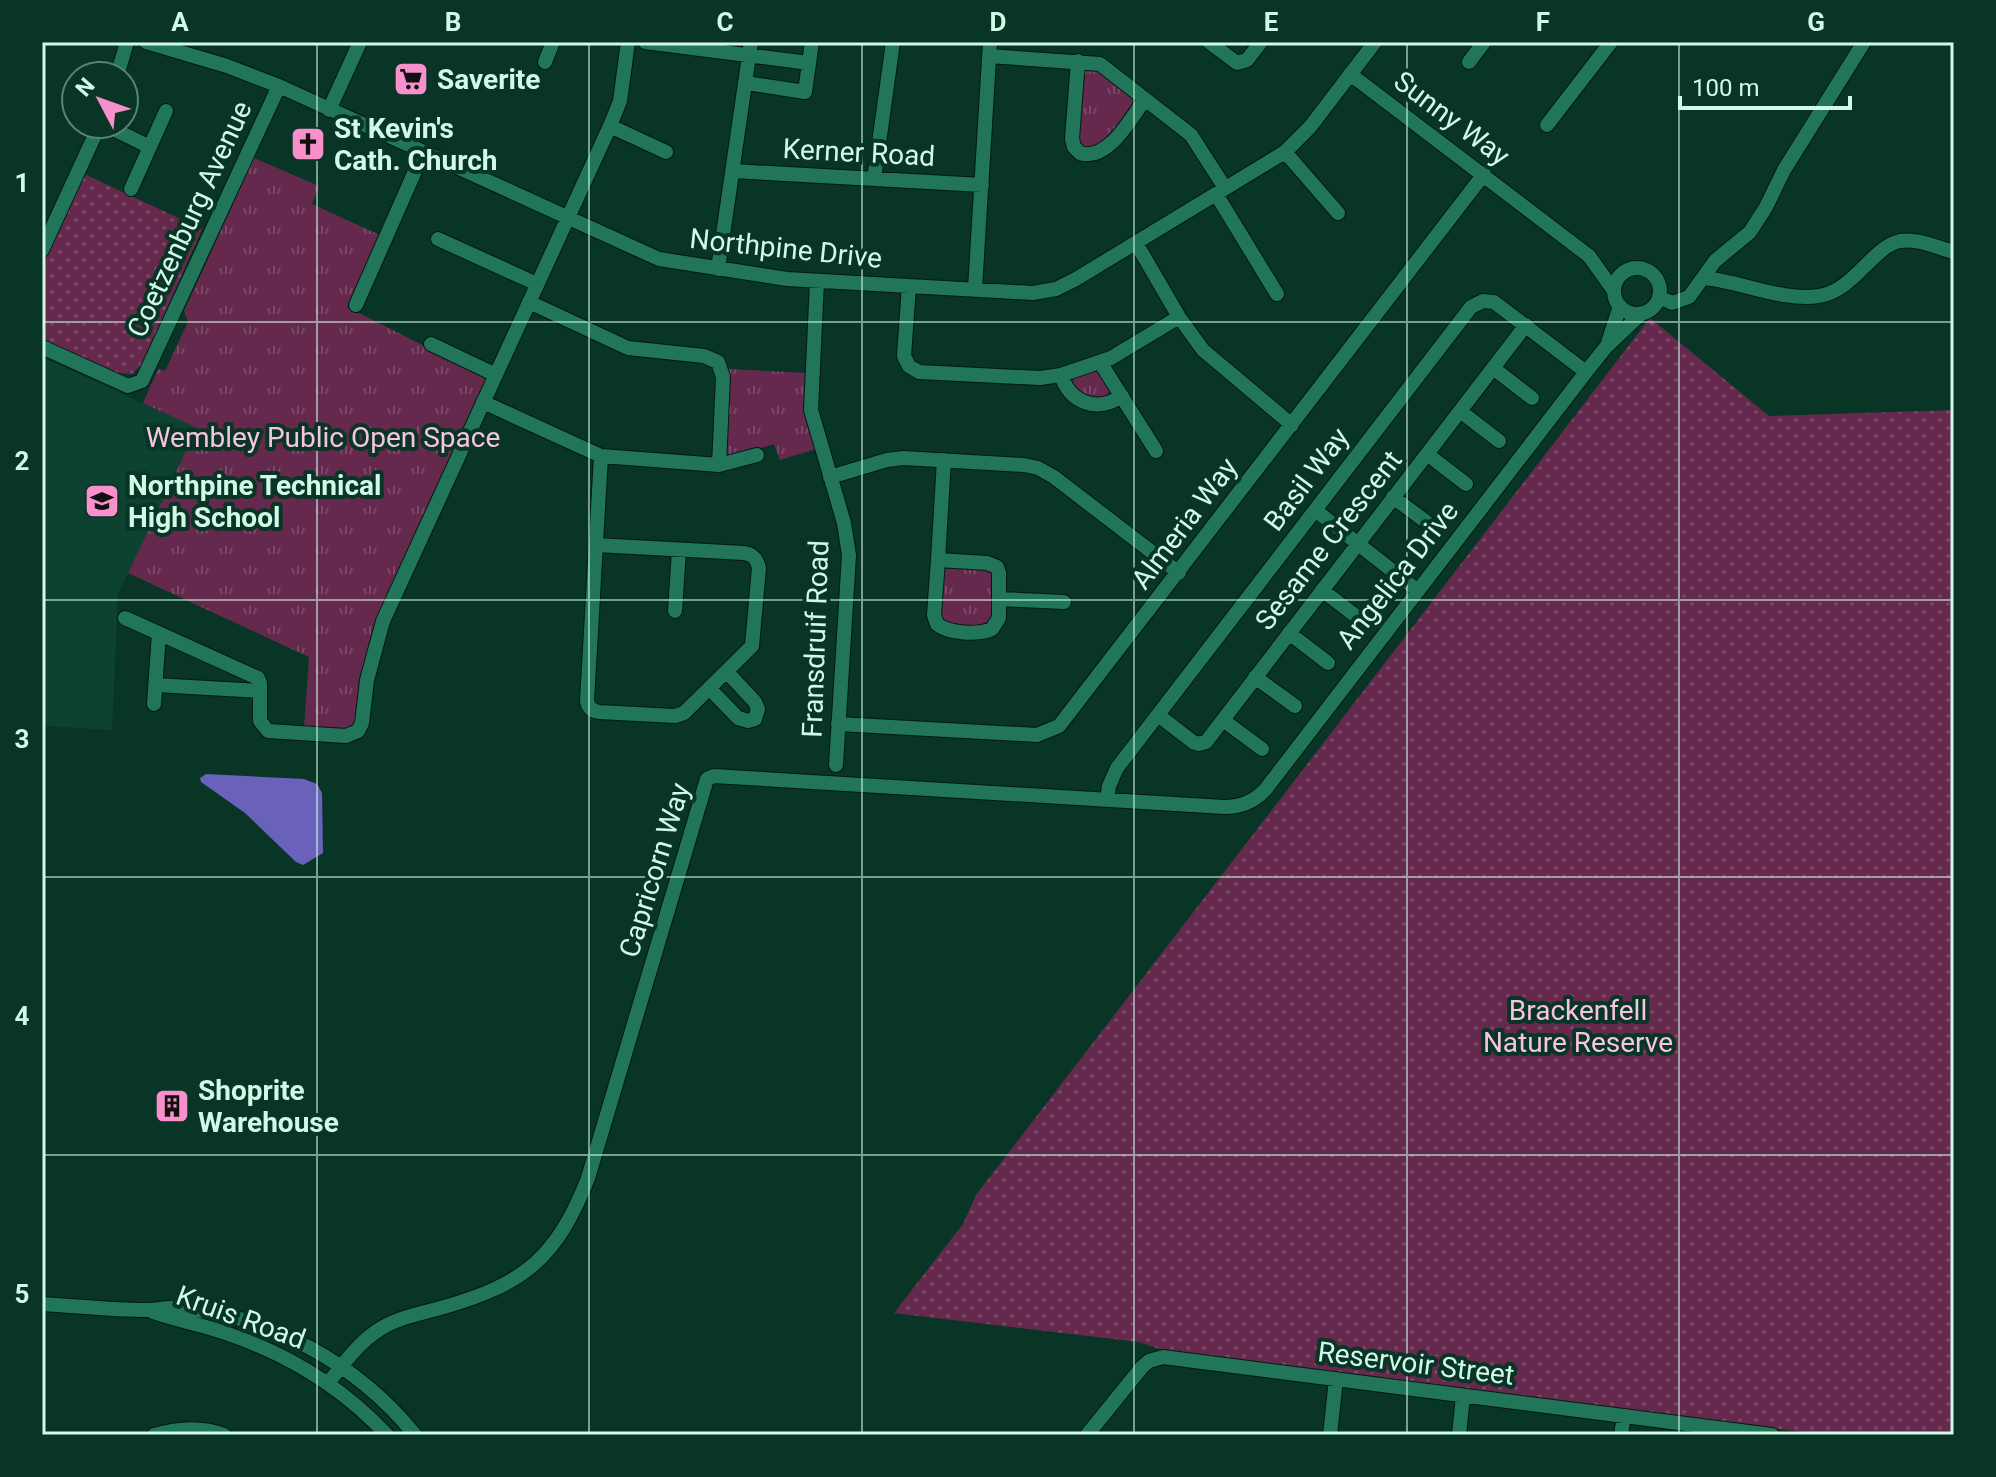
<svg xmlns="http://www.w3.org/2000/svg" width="1996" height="1477" viewBox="0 0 1996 1477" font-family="Roboto,sans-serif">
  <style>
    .built { fill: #0d4130 }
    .grass { fill: url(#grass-dots) }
    .park { fill: url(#park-tufts) }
    .water { fill: #6a61ba }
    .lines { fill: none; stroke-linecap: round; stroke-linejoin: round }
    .minor-casing { stroke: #021a11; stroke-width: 16 }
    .minor { stroke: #217558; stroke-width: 14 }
    .grid { fill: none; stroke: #d2f9e7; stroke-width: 2; stroke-opacity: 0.55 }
    .labels { text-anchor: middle; stroke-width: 8; stroke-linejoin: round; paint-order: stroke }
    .poi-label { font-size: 28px; font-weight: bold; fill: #d2f9e7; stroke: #083526; text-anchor: start }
    .street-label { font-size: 28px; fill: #d2f9e7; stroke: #083526 }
    .park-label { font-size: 28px; fill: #f6c4de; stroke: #083526 }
    .neatline { fill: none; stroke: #d2f9e7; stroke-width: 3 }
    .grid-label { font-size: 26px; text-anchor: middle; font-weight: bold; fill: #d2f9e7 }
  </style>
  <defs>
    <pattern id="grass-dots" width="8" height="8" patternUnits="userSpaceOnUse" patternTransform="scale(2)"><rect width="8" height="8" fill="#66294e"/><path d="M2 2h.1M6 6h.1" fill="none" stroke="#7b4968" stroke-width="1.8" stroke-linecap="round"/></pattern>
    <pattern id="park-tufts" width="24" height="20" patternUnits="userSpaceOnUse" patternTransform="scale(2)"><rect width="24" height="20" fill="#66294e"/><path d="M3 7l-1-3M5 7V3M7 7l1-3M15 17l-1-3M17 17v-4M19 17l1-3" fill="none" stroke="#7b4968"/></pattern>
  </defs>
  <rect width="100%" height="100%" fill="#083526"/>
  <!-- built -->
  <path class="built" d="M42,357L197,428L118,594L112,730L42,726Z"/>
  <!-- grass -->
  <path class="grass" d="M82,173L202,229L143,363L132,374L118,373L42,339V263Z
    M1650,318L1769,416L1954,410V1435H1827L1166,1351L1139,1342L894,1313L963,1224L976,1195Z"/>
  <!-- park -->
  <path class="park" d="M1093,67L1130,94L1133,106C1117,127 1110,148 1081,147L1077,138L1083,71Z
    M254,158L319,186L312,204L382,236L347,307L484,376L486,383L379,618L358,722L351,730L304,728L309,657L128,573L197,428L143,403L158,369L165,371L188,322L184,311Z
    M729,369L807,373L816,449L780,460L774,444L732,457L726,455L724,449Z
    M1094,371L1100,373L1110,390L1104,399L1086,398L1071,383L1075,377Z
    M948,566L987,567L993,571V617L986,627L945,625C938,611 936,578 948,566Z"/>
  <!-- water -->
  <path class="water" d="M206,774L304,779L317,784L322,793L323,853L303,865L296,862L245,813L201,782L200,778Z"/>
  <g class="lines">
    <!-- minor casing -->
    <g class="minor-casing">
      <path id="minor" d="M146,42L227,66L279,86L659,259L787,279L1033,293L1056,289L1076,279L1285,152L1310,127L1375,42
        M645,42L809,63
        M1209,42L1237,63L1247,60L1261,42
        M989,56L1100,64L1191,135L1225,188
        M1078,61L1072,139L1074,147L1080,153C1108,162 1131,118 1145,99
        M545,62L553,42
        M1469,62L1484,42
        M1350,74L1589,256L1614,291
        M117,76L127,42
        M746,83L805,92L812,42
        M329,110L360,42
        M103,124L150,147
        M1547,125L1611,42
        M610,126L666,152
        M1285,152L1338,213
        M733,171L982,185
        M874,179L893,42
        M131,189L166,111
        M1216,194L1277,294
        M438,239L537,284
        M1136,243L1179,317L1203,350L1292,425
        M42,250L100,124
        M1614 291a23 23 0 1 1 46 0a23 23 0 1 1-46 0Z
        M718,269L751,42
        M1704,278C1739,281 1784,302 1819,296C1855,290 1872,247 1900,241C1917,238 1938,248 1954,252
        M817,281L811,410L844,523L849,555L836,765
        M909,286L904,356L909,366L919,372L1040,378L1061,375L1111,358L1179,317
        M975,289L990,42
        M1659,297L1672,303L1689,297L1715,261L1750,232L1766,207L1784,170L1864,42
        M529,302L628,348L704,356L718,362L723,377L719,465
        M356,305L423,153
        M1608,343L1620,306
        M431,344L496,375
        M42,347L128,386L142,381L279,86
        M1100,362L1156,451
        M1493,368L1532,398
        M1061,375C1070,403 1097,413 1122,396
        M483,402L601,456L719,465L757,455
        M1460,411L1499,441
        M1427,454L1466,484
        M830,477L887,460L903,458L1024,465L1038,468L1054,477L1179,573
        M1393,497L1433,527
        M1315,510L1418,591
        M596,545L744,553C753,554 757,559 759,568L752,646L684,713L675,716L599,712C592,711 588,707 587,701L601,456
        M938,560L934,615L937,624C949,634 978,635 992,629L999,618V573L997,567L987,563L938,560L944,460
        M1322,590L1361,620
        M999,599L1064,602
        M675,611L679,550
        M125,618L258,678L260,683V721L268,731L346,736L358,731L362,723L367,680L383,621L610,126L620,101L628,42
        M1289,633L1328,663
        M1255,677L1295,706
        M155,685L260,691
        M710,689L738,718L748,721L755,719L758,709L755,702L727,672
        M154,704L159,633
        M1158,715L1193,742L1199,744L1206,742L1526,325
        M1223,720L1262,749
        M838,724L1037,735L1059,726L1484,174
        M1107,800L1109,786L1117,768L1471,307L1483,301L1494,302L1586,372
        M42,1304C77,1306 112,1310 146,1310C157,1310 167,1307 177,1308C268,1314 358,1364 415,1435
        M153,1312C178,1321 205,1325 231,1335C291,1356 343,1388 387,1435
        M329,1382C344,1363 359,1342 380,1329C399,1317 423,1313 444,1307C525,1284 557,1257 588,1178L707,779L714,776L1224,807C1241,807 1253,802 1265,790L1586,372L1606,347L1642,313
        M154,1435C178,1428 201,1426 224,1435
        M1087,1435L1142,1367L1149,1361L1163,1357L1772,1435
        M1330,1435L1336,1379
        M1459,1435L1463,1396
        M1621,1435L1624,1416"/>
    </g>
    <!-- minor -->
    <use href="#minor" class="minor"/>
  </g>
  <!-- grid -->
  <path class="grid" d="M317,42V1435M589,42V1435M862,42V1435M1134,42V1435M1407,42V1435M1679,42V1435M42,322H1954M42,600H1954M42,877H1954M42,1155H1954"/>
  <!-- icons -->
  <defs>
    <g id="supermarket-square" transform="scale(1.8)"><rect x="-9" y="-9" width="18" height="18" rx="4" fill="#f890cb" stroke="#083526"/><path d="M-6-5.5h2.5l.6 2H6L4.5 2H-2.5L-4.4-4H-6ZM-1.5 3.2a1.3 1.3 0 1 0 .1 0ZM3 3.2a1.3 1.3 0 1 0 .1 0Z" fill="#111"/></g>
    <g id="church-square" transform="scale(1.8)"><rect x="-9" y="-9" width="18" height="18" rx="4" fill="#f890cb" stroke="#083526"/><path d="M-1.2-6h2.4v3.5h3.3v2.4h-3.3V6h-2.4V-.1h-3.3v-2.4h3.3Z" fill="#111"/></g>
    <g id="school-square" transform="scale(1.8)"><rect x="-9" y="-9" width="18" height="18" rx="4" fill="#f890cb" stroke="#083526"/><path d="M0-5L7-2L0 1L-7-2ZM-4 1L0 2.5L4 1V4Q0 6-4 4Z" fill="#111"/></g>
    <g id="building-square" transform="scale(1.8)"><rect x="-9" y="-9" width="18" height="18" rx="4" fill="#f890cb" stroke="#083526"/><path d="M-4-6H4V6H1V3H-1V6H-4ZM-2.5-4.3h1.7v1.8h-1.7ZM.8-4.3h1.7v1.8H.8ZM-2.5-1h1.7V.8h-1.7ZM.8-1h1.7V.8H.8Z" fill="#111"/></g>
  </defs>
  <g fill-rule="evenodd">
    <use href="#supermarket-square" x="411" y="79"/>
    <use href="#church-square" x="308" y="144"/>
    <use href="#school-square" x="102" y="501"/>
    <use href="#building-square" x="172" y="1106"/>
  </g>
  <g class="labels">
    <!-- poi labels -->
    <g class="poi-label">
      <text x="437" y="89">Saverite</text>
      <text x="334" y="138">St Kevin's<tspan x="334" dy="32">Cath. Church</tspan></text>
      <text x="128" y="495">Northpine Technical<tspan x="128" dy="32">High School</tspan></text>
      <text x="198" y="1100">Shoprite<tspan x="198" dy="32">Warehouse</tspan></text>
    </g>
    <!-- street labels -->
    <g class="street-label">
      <text transform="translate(1452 118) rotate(37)" y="10">Sunny Way</text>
      <text transform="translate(859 152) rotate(3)" y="10">Kerner Road</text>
      <text transform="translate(189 219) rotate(-65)" y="10">Coetzenburg Avenue</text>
      <text transform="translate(786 248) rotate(6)" y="10">Northpine Drive</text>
      <text transform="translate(1306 479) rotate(-53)" y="10">Basil Way</text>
      <text transform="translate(1184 523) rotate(-53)" y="10">Almeria Way</text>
      <text transform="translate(1328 540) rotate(-52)" y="10">Sesame Crescent</text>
      <text transform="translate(1397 575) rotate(-52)" y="10">Angelica Drive</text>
      <text transform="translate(815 639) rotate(-88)" y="10">Fransdruif Road</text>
      <text transform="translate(654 870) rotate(-73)" y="10">Capricorn Way</text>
      <text transform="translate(241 1317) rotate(20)" y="10">Kruis Road</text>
      <text transform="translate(1416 1363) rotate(7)" y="10">Reservoir Street</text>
    </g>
    <!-- park labels -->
    <g class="park-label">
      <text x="323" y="447">Wembley Public Open Space</text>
      <text x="1578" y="1020">Brackenfell<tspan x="1578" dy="32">Nature Reserve</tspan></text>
    </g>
  </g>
  <!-- border -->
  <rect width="1996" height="1477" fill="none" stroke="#083526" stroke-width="88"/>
  <!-- north arrow -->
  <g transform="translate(100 100) rotate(311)"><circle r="38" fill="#083526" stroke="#598373" stroke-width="2"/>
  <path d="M0-6L14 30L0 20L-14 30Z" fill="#f890cb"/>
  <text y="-12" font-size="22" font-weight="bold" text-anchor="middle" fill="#d2f9e7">N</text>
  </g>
  <!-- scale -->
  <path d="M1680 96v12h170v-12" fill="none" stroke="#d2f9e7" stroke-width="4"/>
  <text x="1692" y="96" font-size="24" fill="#d2f9e7" stroke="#083526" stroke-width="6" paint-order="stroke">100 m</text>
  <rect x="44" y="44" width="1908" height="1389" class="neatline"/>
  <g class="grid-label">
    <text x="180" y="31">A</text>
    <text x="453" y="31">B</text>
    <text x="725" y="31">C</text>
    <text x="998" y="31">D</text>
    <text x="1271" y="31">E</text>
    <text x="1543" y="31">F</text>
    <text x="1816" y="31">G</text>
    <text x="22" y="192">1</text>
    <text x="22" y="470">2</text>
    <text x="22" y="748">3</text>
    <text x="22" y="1025">4</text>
    <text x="22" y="1303">5</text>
  </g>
</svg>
